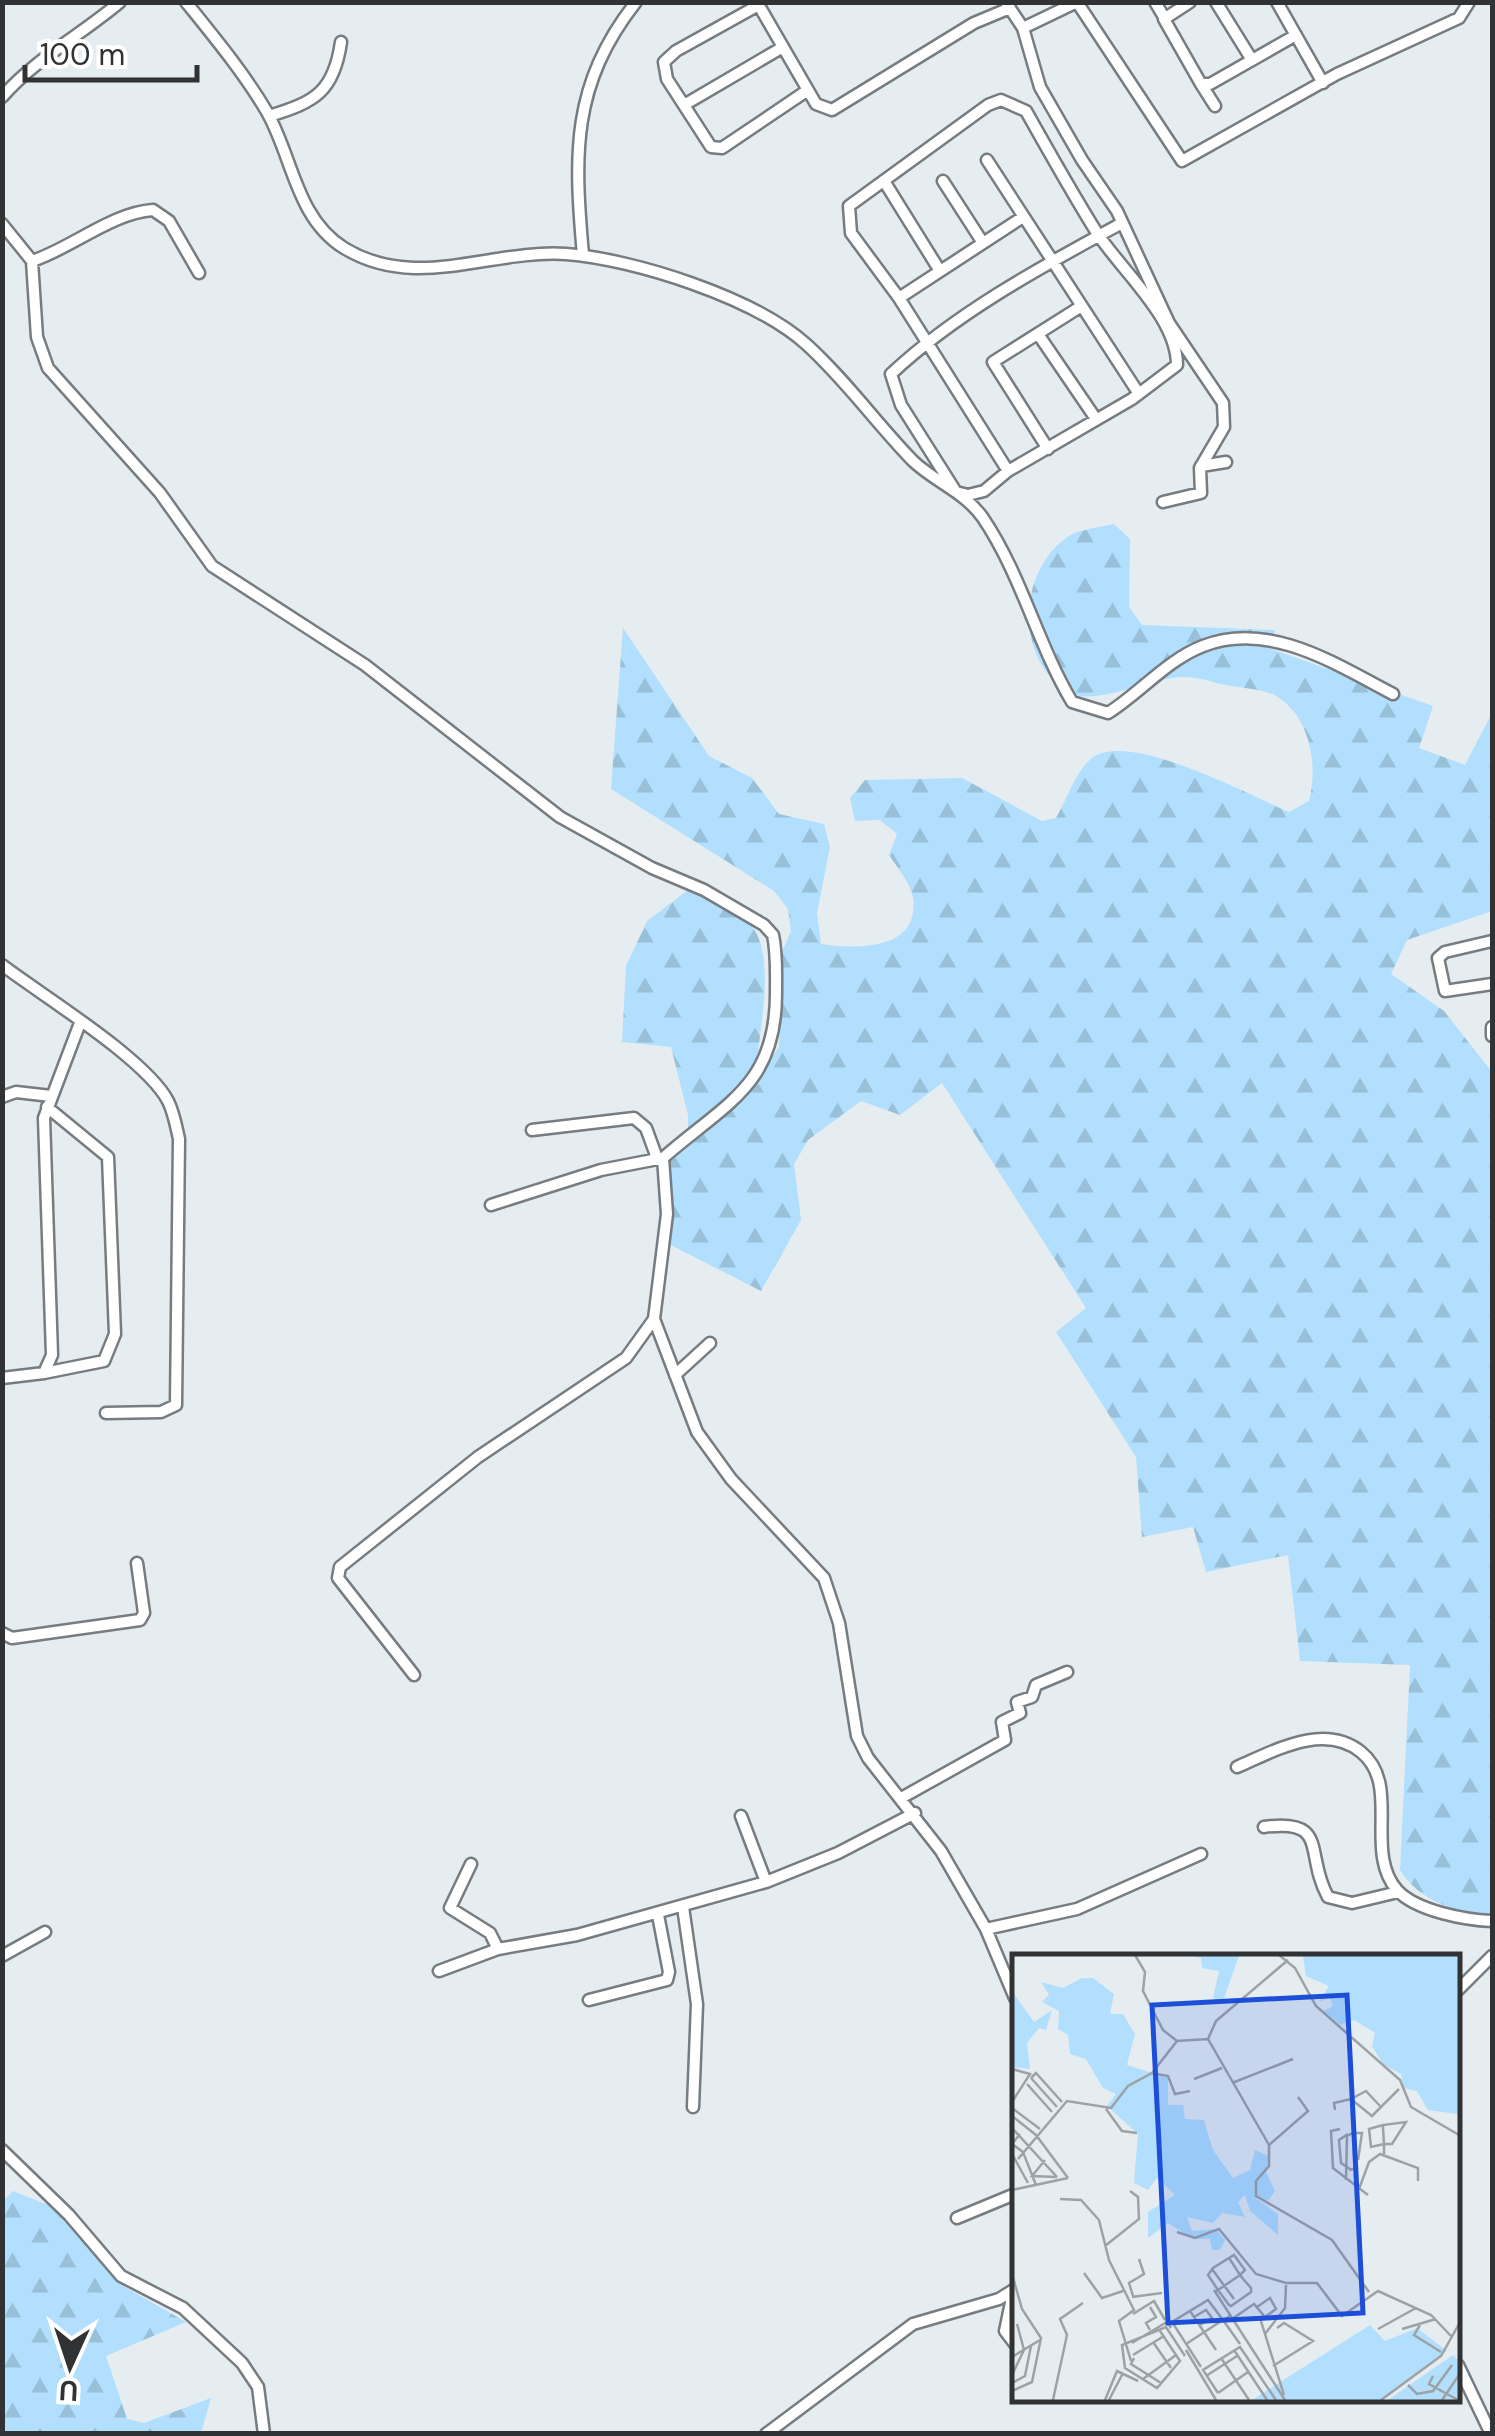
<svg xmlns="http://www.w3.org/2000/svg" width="1495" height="2436" viewBox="0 0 1495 2436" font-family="'DM Sans',sans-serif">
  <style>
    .forest { fill: url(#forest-firs) }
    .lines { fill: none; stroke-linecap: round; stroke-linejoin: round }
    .street-casing { stroke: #767c80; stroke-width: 15 }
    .street { stroke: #fff; stroke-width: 10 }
    .inset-road { fill: none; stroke: #9da2a5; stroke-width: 2.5 }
    .view { fill: #1d4ed8; fill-opacity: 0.15; stroke: #1d4ed8; stroke-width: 5 }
    .inset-edge { fill: none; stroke: #303234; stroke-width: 5 }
  </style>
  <defs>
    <pattern id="forest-firs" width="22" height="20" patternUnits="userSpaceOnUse" patternTransform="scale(2.5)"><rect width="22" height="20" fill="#b1dffd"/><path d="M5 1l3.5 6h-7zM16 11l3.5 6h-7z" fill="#99c0d9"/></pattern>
  </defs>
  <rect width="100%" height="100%" fill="#e6edf1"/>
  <!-- forest -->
  <path class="forest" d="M1114,524L1130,539L1129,607L1142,625L1275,630L1271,649L1433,706L1419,748L1465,765L1492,713V911L1407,940L1391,974L1444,1011L1492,1072V1918C1456,1911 1421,1903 1400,1870L1410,1665L1300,1661L1288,1555L1206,1572L1193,1527L1142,1537L1136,1457L1056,1332L1086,1308L942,1083L900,1115L861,1101L808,1140L794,1164L801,1220L761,1291L661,1240L664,1158L688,1136V1115L671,1047L622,1042L626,966L647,921L688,890C706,900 735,909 749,923C780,954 756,1043 755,1082L779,1047L782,952L791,931L788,909L774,891L611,789L623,628L709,756L752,778L779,814L824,824L830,847L817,913L821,944C856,949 920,951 913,898C911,884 897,867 889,855L897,834L880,820L855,821L850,798L865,780L962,778L1042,821L1056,818C1066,801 1077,769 1092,758C1129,730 1249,795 1289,812L1309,801C1318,766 1311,719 1278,697C1266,689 1240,688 1226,685C1212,682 1196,676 1181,677C1150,679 1093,706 1070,693C1014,661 1017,570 1069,536C1081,529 1101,527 1114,524Z
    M13,2191L53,2207L118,2283L186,2322L106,2356L127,2419L144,2423L211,2398L201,2433H3L2,2202Z"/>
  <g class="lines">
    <!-- street casing -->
    <g class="street-casing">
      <path id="street" d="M186,2C215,38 244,73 267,112C293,158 296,218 344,248C416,292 490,249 566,254C634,259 755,298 806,344C845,379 876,423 913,461C935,482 965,492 983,518C1022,576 1037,643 1072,702L1108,713C1141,692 1167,660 1203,646C1270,620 1337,665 1393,694
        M1077,2L1182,161L1337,74L1459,18L1469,2
        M1155,2L1164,17
        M1190,2L1164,19L1201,84H1210L1296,35
        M1216,2L1252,60
        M1277,2L1323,83
        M1007,4L1023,28L1040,87L1082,160L1117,211L1169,323L1223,403L1224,427L1200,468L1201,493L1163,502
        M1023,28L1077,2
        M1201,84L1215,106
        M808,90L722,148L711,147L667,79L664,62L676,51L757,6L761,9L816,104L832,110L974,23L1010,8
        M2,97C35,59 81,35 120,2
        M684,105L783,47
        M269,116C316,102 334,91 341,42
        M987,160L1139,394
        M884,181L940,271
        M943,181L983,243
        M2,224L32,261L37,337L48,368L160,493L212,566L365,665L560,817L652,868L704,890L764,925L773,935C777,954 776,972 776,991C777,1085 727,1102 663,1158L667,1214L654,1319L697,1432L731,1479L824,1578L839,1623L857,1736L868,1758L941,1851L986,1929L1015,1998
        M583,255C574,154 571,85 636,2
        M32,261C72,248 111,213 153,210L169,221L199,273
        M899,298L1023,217
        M1038,334L1096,419
        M1048,449L993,362L1080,307
        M1201,466L1226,462
        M1008,471L899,298L851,233L849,206L988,105L1001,100L1026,111C1049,152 1072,193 1097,233C1122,271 1177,318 1177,365L1132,399L1008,471L984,491L968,495L956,492L901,405L891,374C957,312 1043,266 1122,223
        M1492,941L1445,952L1438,958L1445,991L1492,984
        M2,965C43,996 146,1059 168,1101C174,1113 176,1126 179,1139L176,1405L161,1412L106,1413
        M1492,1027V1036
        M2,1097L16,1092L51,1096
        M532,1130L634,1118L646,1128L657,1158
        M491,1205L601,1170L663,1158
        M44,1373L104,1361L115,1334L108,1157L47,1107
        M675,1375L710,1343
        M2,1378L44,1373L52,1355L44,1118L80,1023
        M2,1633L12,1638L140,1620L144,1613L137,1563
        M414,1675L338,1578L340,1567L478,1457L626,1358L654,1319
        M1237,1767C1274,1751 1324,1722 1361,1752C1402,1785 1363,1851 1397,1890C1416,1911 1466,1920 1492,1921
        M903,1797L1005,1740L1002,1722L1020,1713L1017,1702L1032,1697L1036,1685L1067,1672
        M741,1816L766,1882
        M1264,1827C1330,1818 1304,1854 1328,1897L1352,1903L1398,1892
        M471,1864L450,1908L490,1933L498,1949
        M683,1907L697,2004L693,2107
        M986,1929L1077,1909L1201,1854
        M2,1956L45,1932
        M439,1971L498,1949L577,1935L766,1882L838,1853L915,1813
        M1458,1990L1492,1956
        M589,2000L667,1980L669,1972L658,1915
        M2,2150L69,2215L121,2276L183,2308L242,2363L258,2387L264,2434
        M957,2218L1015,2194
        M1013,2293L1005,2331L1015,2344
        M1458,2365L1491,2434
        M766,2434L913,2324L999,2299L1015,2289"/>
    </g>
    <!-- street -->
    <use href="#street" class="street"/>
  </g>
  <!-- overview -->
  <g transform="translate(1012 1954)">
    <rect width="448" height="448" fill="#e6edf1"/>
    <path d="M447,1V174L445,160L416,156L405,137L391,134L389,120L371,110L360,92L363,79L342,66L329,71L311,57L321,52L318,44L307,48L317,32L294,22L291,2ZM179,2H227L211,47L201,44L207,17L190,14L189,4ZM70,24H81L102,40L98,60H111L123,80L115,111L156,124V151H171L173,165L192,166L201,196L221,224L238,216L243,196L257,202L254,218L263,237L256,247L242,243L266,260V281L238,257L233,241L226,248L233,263L210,259L201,269L175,263L180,277L204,275L213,286L208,296H200L198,285H181L156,269L136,284V258L163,241L145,224L136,236L122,229L126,180L95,152L104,140L91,134L74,105L58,100L56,81L46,75L47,57L30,48L37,41L29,28L51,34ZM0,37L22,68L40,56L34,76L27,74L15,89L18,115L1,113Z" fill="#b1dffd"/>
    <path d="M358,371L373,387L405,374L435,397L370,446H240ZM441,401L447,407V446H376Z" fill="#b1dffd"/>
    <path class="inset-road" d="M123,1L133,18L131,37L151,76L165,87M267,1L283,14L304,52L388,126L399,153L447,181M196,85L204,67L276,6M0,115L18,120L0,148M140,119L165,87L196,85L257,191V212L244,227V242L320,286L357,338M19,124L24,119L50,148M19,124L45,153M182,125L210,114M220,129L281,105M15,130L40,158M339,145L354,137L368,152M0,154L28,175M94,155L110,177L125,179M323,156L322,149L339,145L360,162L387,135M0,162L24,181L56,224M371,171L357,175L359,193L372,190H380L394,168L371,171V174L372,190V200M0,174L45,223M328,175L319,177L321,214L356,241M341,179H350L346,206M8,180L0,190L11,198L24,231M336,180L327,186L329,209L338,215M257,191L296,157L286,143M0,200L16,229M6,205L55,147L99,154L116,132L140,119L156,122L163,140L178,137M33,206L20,222L45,223M334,226L335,182L341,179L345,214L337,216M347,235L357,208L368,200L406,214V227M0,236L56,224M48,245L69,246L87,266L97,306L122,356L107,367L119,407M165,278L183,284L207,275L244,320L274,329H305L330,362L366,337L419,361L439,382M93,292L127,265L126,243L118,237M200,315L222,345M72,319L90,344L111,337M202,336L273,446M204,337L206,336L212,332L228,321L233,316L222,301L201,314L196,321L206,336L217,351L219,352L239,338V334L232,326L228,321L221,310L217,304M121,342L117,329L132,320L127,305M120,343L150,339M178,357L204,396M121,360L142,347L153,366M182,363L194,356L200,364L188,371M248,364L272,441M220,365L242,350L253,363L264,355L258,344L245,353M408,371L402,381L429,398M366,375L404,354M390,375L424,365M138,376L134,369L144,363L138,353M148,377L168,407L145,434L113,414L110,391L154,373L173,402M253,380L273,354L274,331M141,388L159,414M120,389L155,368L159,374M174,390L211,366L228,390M174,396L204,446M222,396L255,446M121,401L152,382M0,403L28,386M122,404L119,410L149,429M209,404L237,446M261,412L301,387L272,369L265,374M189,413L160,368L196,346L211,366L218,362M0,421L12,396L5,370M194,422L225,402M421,422L417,430L446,446M131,425L164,401M0,429L13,422L19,392M396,431L405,440L421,437L440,411M0,437L20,428L29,384L10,355L0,320M206,439L191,416L228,393L264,446M206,439L236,418M41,446L55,381L48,365L71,349M93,446L105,417L126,427M97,446L111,419M369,446L429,402L447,370M430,446L447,421"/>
    <path class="view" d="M335,41L351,359L156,369L140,51Z"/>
    <rect width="448" height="448" class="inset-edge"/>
  </g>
  <!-- border -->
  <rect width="1495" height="2436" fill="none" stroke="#303234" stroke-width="10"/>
  <!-- north arrow -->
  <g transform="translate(70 2366) rotate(183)" stroke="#ffffff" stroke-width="8" paint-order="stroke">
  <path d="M0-8L18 38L0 25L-18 38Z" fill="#303234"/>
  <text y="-15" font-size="28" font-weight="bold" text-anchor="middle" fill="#303234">U</text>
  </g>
  <!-- scale -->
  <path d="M25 65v15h172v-15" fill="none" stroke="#303234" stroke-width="5"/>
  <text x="40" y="65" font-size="30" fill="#303234" stroke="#ffffff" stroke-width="8" paint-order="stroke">100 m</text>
</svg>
